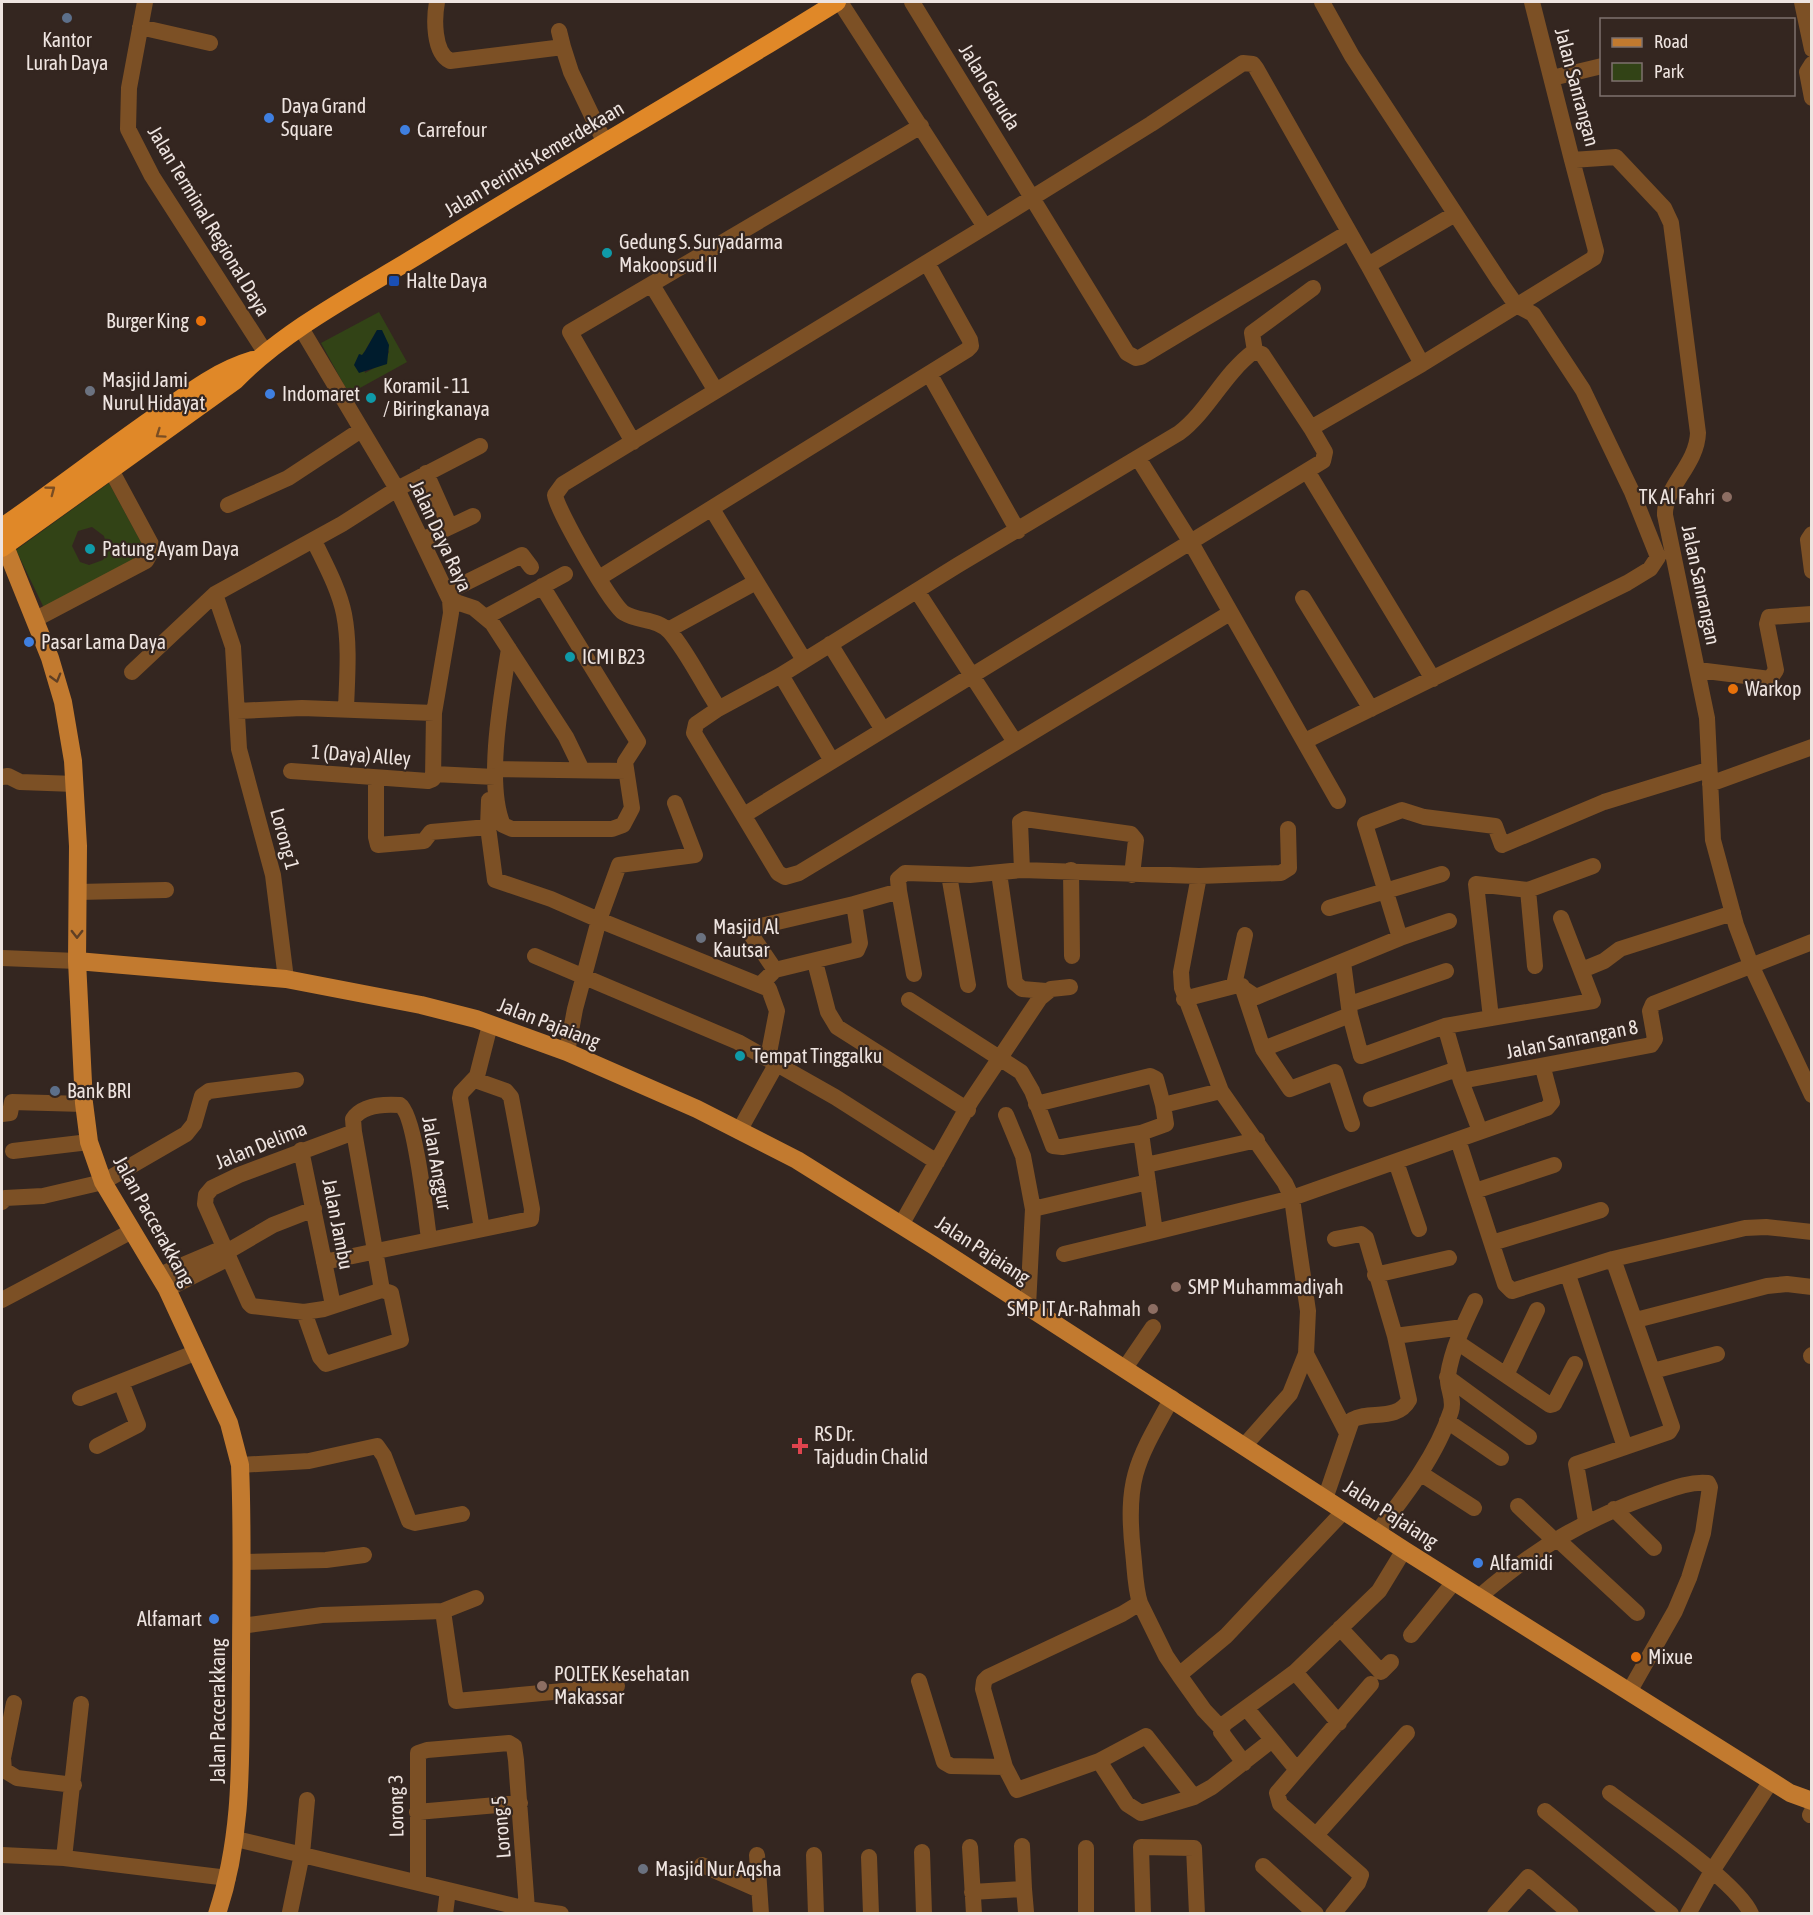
<svg xmlns="http://www.w3.org/2000/svg" width="1813" height="1915" viewBox="0 0 1813 1915" font-family="'Asap Condensed',sans-serif">
  <style>
    .green { fill: #324316; fill-rule: evenodd }
    .water { fill: #001c2d }
    .lines { fill: none; stroke-linecap: round; stroke-linejoin: round }
    .minor { stroke: #7c5025; stroke-width: 16 }
    .major { stroke: #c27a2f; stroke-width: 18 }
    .highway { stroke: #e08828; stroke-width: 18 }
    .oneway { stroke: #794d23 }
    .oneway2 { stroke: #5f3f24 }
    .service-dot { fill: #5c6f8a; stroke: #342620; stroke-width: 2 }
    .shop-dot { fill: #3f7fe0; stroke: #342620; stroke-width: 2 }
    .culture-dot { fill: #0f9aa8; stroke: #342620; stroke-width: 2 }
    .transit-dot { fill: #1a4fb4; stroke: #342620; stroke-width: 2 }
    .food-dot { fill: #e8710a; stroke: #342620; stroke-width: 2 }
    .worship-dot { fill: #6b7280; stroke: #342620; stroke-width: 2 }
    .education-dot { fill: #8d6e63; stroke: #342620; stroke-width: 2 }
    .health-dot { fill: #e0444e; stroke: #342620; stroke-width: 2 }
    .labels { text-anchor: middle; stroke-width: 4.5; stroke-linejoin: round; paint-order: stroke }
    .poi-label { font-size: 20px; fill: #eee4e0; stroke: #342620; text-anchor: start }
    .street-label { font-size: 20px; fill: #eee4e0; stroke: #342620 }
  </style>
  <rect width="100%" height="100%" fill="#342620"/>
  <!-- green -->
  <path class="green" d="M379,312L407,362L349,394L321,343ZM377,330L389,352L382,364L365,373L360,354L362,356Z
    M109,483L148,555L44,608L16,550ZM92,527L104,536L108,551L103,560L89,565L80,562L72,546L78,531Z"/>
  <!-- water -->
  <path class="water" d="M377,330H382L389,345L387,364L359,373L354,365L359,354L362,355L365,351Z"/>
  <g class="lines">
    <!-- minor -->
    <path class="minor" d="M145,2L129,88L128,129L152,176L265,352
      M437,2C434,18 433,52 450,61L563,47L571,72L605,143
      M840,2L985,227
      M912,2L1127,353L1136,358L1141,357L1349,232
      M1532,2L1572,160L1616,157L1664,208L1671,223L1698,433C1697,465 1664,487 1665,515L1707,718L1713,840L1736,925L1751,965L1812,1095
      M1802,2L1812,49
      M140,27L210,43
      M559,31L563,47
      M1812,64L1807,72L1812,98
      M1552,78L1602,66
      M1368,265L1422,364L1594,258L1596,251L1572,160
      M652,285L716,391
      M1255,351L1252,333L1313,288
      M930,375L1018,531
      M633,442L570,332L921,126
      M1138,458L1190,541L1338,801
      M1307,471L1433,679
      M426,473L450,527
      M228,505L288,478L361,430
      M712,509L804,660
      M1812,534L1808,540L1812,571
      M422,540L473,516
      M314,541C325,564 339,589 344,614C350,645 347,678 346,709
      M599,578L967,350L971,346L970,340L927,263
      M917,591L1015,742
      M447,592L522,555L531,567
      M215,594L233,647L239,749L273,875L286,979
      M1303,598L1371,709
      M450,600L474,608L492,623L566,737L582,770
      M1230,613L799,873L785,877L778,873L694,733L696,724L718,709L714,701C700,679 687,652 670,632C657,618 639,622 624,613C611,605 557,510 555,495L563,484L985,227L1151,124L1243,63L1253,64L1256,68L1368,265L1455,214
      M486,617L565,574
      M36,619L146,561L152,550L151,544L110,468
      M668,630L756,582
      M830,644L883,730
      M509,649C502,693 485,784 503,825L512,829H612L623,825L632,808L625,762L638,742L542,586
      M1698,670L1770,679L1776,670L1767,624L1769,617L1812,614
      M132,672L215,594L342,524L397,489L480,446
      M781,675L832,761
      M718,709L781,675L958,565L1179,433C1208,411 1223,375 1253,352L1262,354L1311,428
      M237,711L302,708L434,713
      M1305,741L1627,583L1650,569L1658,557L1632,492L1583,390L1533,314L1516,305L1500,282L1352,56L1322,2
      M496,769L626,771
      M291,771L428,781L433,779L434,713L451,613L450,600L397,489L301,328
      M434,774L495,777
      M2,777L8,776L20,782L75,784
      M376,779V837L378,845L424,841L431,832L488,827
      M1710,784L1812,747
      M489,800L488,827L495,880L551,899L599,920L575,1009L567,1052
      M675,803L695,855L619,865L599,920L769,989L777,1011L768,1058
      M744,815L1323,461L1325,452L1311,428L1422,364
      M1022,870L1020,822L1025,819L1131,834L1136,840L1132,875
      M1071,870L1072,956
      M999,873L1015,983L1022,989L1046,991
      M949,875L968,985
      M1199,876L1181,972L1182,988L1221,1091L1285,1183L1292,1198L1298,1242L1308,1311L1306,1354L1290,1394L1244,1446
      M1528,890L1593,866
      M899,891L914,974
      M78,892L166,890
      M1329,908L1442,874
      M1400,938L1449,921
      M535,956L738,1042L835,1097L937,1162
      M2,958L77,961
      M815,962L828,1012L837,1027L968,1110
      M1343,962L1350,1015L1361,1056L1445,1026
      M775,970L752,936V928L854,904
      M1582,970L1604,961L1620,949L1733,913
      M761,984L775,970L857,950L860,943L854,904L896,892L899,891L898,879L905,873L970,875L1022,870L1199,876L1281,873L1289,868L1288,829
      M1234,985L1245,935
      M1242,986L1263,1049L1350,1015
      M1184,999L1238,985L1256,997L1400,938L1365,824L1402,810L1424,817L1495,826L1502,845L1604,802L1708,770
      M909,1000L1021,1072L1032,1091L1053,1146L1062,1147L1141,1133L1155,1232L1064,1254
      M1350,1004L1446,971
      M1491,1018L1593,1001L1561,918
      M1263,1049L1290,1089L1335,1072L1352,1124
      M1461,1081L1651,1045L1655,1039L1650,1011L1653,1004L1812,942
      M1371,1099L1457,1069
      M1036,1104L1150,1076L1156,1079L1163,1105L1221,1091
      M2,1114L10,1113L12,1102L84,1104
      M1006,1115L1023,1156L1033,1209
      M739,1131L777,1063
      M1480,1131L1461,1081L1445,1026L1491,1018L1476,884L1528,890L1535,966
      M354,1132L239,1175L212,1188L206,1195L205,1204L249,1303L252,1306L304,1312L324,1309L382,1290
      M1141,1133L1166,1124L1163,1105
      M1458,1140L1505,1284L1512,1291L1613,1259L1745,1228L1766,1227L1812,1232
      M301,1150L333,1305
      M13,1151L89,1142
      M1396,1162L1419,1229
      M1146,1165L1257,1140
      M1475,1191L1554,1165
      M2,1202L5,1198L43,1196L103,1182L186,1134L194,1124L202,1096L209,1091L296,1080
      M901,1225L971,1101L1040,998L1051,989L1070,987
      M482,1229L460,1098L461,1093L477,1076L490,1025
      M1155,1232L1292,1198L1547,1108L1552,1102L1543,1068
      M1492,1243L1601,1210
      M230,1250L273,1225L314,1209
      M324,1262L531,1219L532,1209L511,1097L506,1091L475,1080
      M159,1275L223,1248L230,1250L227,1259L167,1289
      M1375,1275L1449,1258
      M1568,1275L1625,1447
      M2,1300L132,1231
      M1028,1306L1033,1209L1148,1182
      M304,1312L320,1357L326,1364L401,1340L391,1293L382,1290L354,1132L353,1119C362,1105 385,1104 400,1105C415,1114 426,1217 429,1239
      M1636,1320L1767,1286L1787,1284L1812,1287
      M1395,1336L1463,1327
      M1457,1342L1550,1405L1554,1404L1575,1364
      M1306,1354L1346,1431
      M1811,1356L1812,1355
      M1125,1368L1153,1327
      M1653,1371L1717,1354
      M1506,1375L1537,1310
      M1447,1377L1529,1437
      M80,1398L197,1352
      M1172,1398C1137,1461 1125,1478 1133,1552C1135,1569 1135,1587 1140,1603L1122,1614L988,1677L984,1681L983,1689L1005,1767L1017,1790L1099,1761L1146,1736L1194,1797
      M1447,1421L1501,1458
      M97,1446L138,1425L121,1382
      M240,1465L309,1461L377,1446L384,1456L409,1521L415,1523L462,1514
      M1420,1473L1474,1508
      M1325,1499L1352,1420C1369,1410 1397,1422 1409,1400L1395,1336L1366,1238L1361,1234L1335,1239
      M1518,1506L1555,1541
      M1614,1509L1654,1548
      M1586,1521L1576,1464L1669,1432L1672,1427L1613,1259
      M1377,1532C1405,1496 1437,1455 1451,1411C1455,1398 1446,1387 1448,1375C1452,1349 1464,1324 1475,1301
      M1557,1539L1637,1613
      M241,1562L326,1560L364,1555
      M1479,1597C1536,1548 1584,1519 1654,1495C1671,1489 1690,1481 1708,1483L1710,1487L1703,1533L1689,1578L1675,1611L1629,1692
      M1140,1603L1166,1656L1179,1675
      M443,1611L476,1598
      M241,1626L322,1615L443,1611L456,1701L617,1686
      M1340,1628L1381,1672L1391,1662
      M1411,1635L1454,1582
      M1295,1672L1339,1723
      M919,1681L944,1762L951,1766L1005,1767
      M14,1703L3,1758L4,1770L17,1778L74,1785
      M1247,1709L1297,1770
      M1221,1728L1204,1710L1179,1675L1226,1636L1344,1511
      M1099,1761L1127,1804L1141,1813L1194,1797L1212,1787L1272,1740
      M1244,1763L1221,1732L1224,1724L1295,1672L1379,1591L1404,1550
      M1610,1793C1640,1816 1739,1883 1751,1914
      M1545,1811L1671,1914
      M417,1812L520,1803
      M1810,1815L1812,1811
      M1317,1834L1407,1733
      M236,1839L527,1909L561,1914
      M970,1847L974,1914
      M1086,1848V1914
      M922,1852L924,1914
      M2,1855L64,1858L228,1878
      M757,1855L761,1914
      M814,1855L816,1914
      M869,1857L871,1914
      M64,1858L81,1704
      M702,1865L759,1890
      M1263,1866L1316,1914
      M418,1882V1753L427,1750L509,1743L514,1746L516,1760L527,1909
      M1024,1889L1026,1912
      M972,1892L1024,1889L1022,1846
      M290,1912L302,1854L307,1800
      M445,1914L448,1890
      M1143,1914L1141,1847L1194,1848L1197,1914
      M1333,1914L1358,1883L1361,1875L1280,1804L1277,1793L1371,1684
      M1495,1914L1528,1877L1571,1914
      M1688,1914L1712,1871L1771,1781"/>
    <!-- major -->
    <path class="major" d="M5,546L50,658L63,702L73,761L78,846L77,961L84,1103L89,1142L103,1182L167,1289L229,1423L240,1465C243,1533 241,1602 241,1670C240,1754 244,1833 217,1914
      M77,961L286,979L421,1005L476,1019L567,1052L697,1109L797,1160L933,1245L1404,1550L1790,1793L1812,1801"/>
    <!-- highway -->
    <path class="highway" d="M2,527C56,490 108,449 162,412C191,391 219,370 253,360
      M2,548L235,381C286,328 362,290 425,251C562,166 701,87 837,2"/>
  </g>
  <!-- one-way arrows -->
  <defs><path id="oneway-chevron" d="M-2-3.5L2.5 0L-2 3.5" fill="none" stroke-width="1.6" stroke-linecap="round" stroke-linejoin="round" transform="scale(1.5)"/></defs>
  <g class="oneway">
    <use href="#oneway-chevron" transform="translate(160 434) rotate(145)"/>
    <use href="#oneway-chevron" transform="translate(51 490) rotate(-37)"/>
  </g>
  <g class="oneway2">
    <use href="#oneway-chevron" transform="translate(56 678) rotate(74)"/>
    <use href="#oneway-chevron" transform="translate(77 934) rotate(90)"/>
  </g>
  <!-- markers -->
  <g class="service-dot">
    <circle cx="67" cy="18" r="6"/>
    <circle cx="55" cy="1091" r="6"/>
  </g>
  <g class="shop-dot">
    <circle cx="269" cy="118" r="6"/>
    <circle cx="405" cy="130" r="6"/>
    <circle cx="270" cy="394" r="6"/>
    <circle cx="29" cy="642" r="6"/>
    <circle cx="1478" cy="1563" r="6"/>
    <circle cx="214" cy="1619" r="6"/>
  </g>
  <g class="culture-dot">
    <circle cx="607" cy="253" r="6"/>
    <circle cx="371" cy="398" r="6"/>
    <circle cx="90" cy="549" r="6"/>
    <circle cx="570" cy="657" r="6"/>
    <circle cx="740" cy="1056" r="6"/>
  </g>
  <rect class="transit-dot" x="388" y="275" width="12" height="12" rx="3"/>
  <g class="food-dot">
    <circle cx="201" cy="321" r="6"/>
    <circle cx="1733" cy="689" r="6"/>
    <circle cx="1636" cy="1657" r="6"/>
  </g>
  <g class="worship-dot">
    <circle cx="90" cy="391" r="6"/>
    <circle cx="701" cy="938" r="6"/>
    <circle cx="643" cy="1869" r="6"/>
  </g>
  <g class="education-dot">
    <circle cx="1727" cy="497" r="6"/>
    <circle cx="1176" cy="1287" r="6"/>
    <circle cx="1153" cy="1309" r="6"/>
    <circle cx="542" cy="1686" r="6"/>
  </g>
  <path class="health-dot" d="M797 1437h6v6h6v6h-6v6h-6v-6h-6v-6h6z"/>
  <g class="labels">
    <!-- poi labels -->
    <g class="poi-label">
      <text x="67" y="47" text-anchor="middle">Kantor<tspan x="67" dy="23">Lurah Daya</tspan></text>
      <text x="281" y="113">Daya Grand<tspan x="281" dy="23">Square</tspan></text>
      <text x="417" y="137">Carrefour</text>
      <text x="619" y="249">Gedung S. Suryadarma<tspan x="619" dy="23">Makoopsud II</tspan></text>
      <text x="406" y="288">Halte Daya</text>
      <text x="189" y="328" text-anchor="end">Burger King</text>
      <text x="102" y="387">Masjid Jami<tspan x="102" dy="23">Nurul Hidayat</tspan></text>
      <text x="383" y="393">Koramil - 11<tspan x="383" dy="23">/ Biringkanaya</tspan></text>
      <text x="282" y="401">Indomaret</text>
      <text x="1715" y="504" text-anchor="end">TK Al Fahri</text>
      <text x="102" y="556">Patung Ayam Daya</text>
      <text x="41" y="649">Pasar Lama Daya</text>
      <text x="582" y="664">ICMI B23</text>
      <text x="1745" y="696">Warkop</text>
      <text x="713" y="934">Masjid Al<tspan x="713" dy="23">Kautsar</tspan></text>
      <text x="752" y="1063">Tempat Tinggalku</text>
      <text x="67" y="1098">Bank BRI</text>
      <text x="1188" y="1294">SMP Muhammadiyah</text>
      <text x="1141" y="1316" text-anchor="end">SMP IT Ar-Rahmah</text>
      <text x="814" y="1441">RS Dr.<tspan x="814" dy="23">Tajdudin Chalid</tspan></text>
      <text x="1490" y="1570">Alfamidi</text>
      <text x="202" y="1626" text-anchor="end">Alfamart</text>
      <text x="1648" y="1664">Mixue</text>
      <text x="554" y="1681">POLTEK Kesehatan<tspan x="554" dy="23">Makassar</tspan></text>
      <text x="655" y="1876">Masjid Nur Aqsha</text>
    </g>
    <!-- street labels -->
    <g class="street-label">
      <text transform="translate(990 87) rotate(58)" y="7">Jalan Garuda</text>
      <text transform="translate(1577 87) rotate(75)" y="7">Jalan Sanrangan</text>
      <text transform="translate(534 159) rotate(-31)" y="7">Jalan Perintis Kemerdekaan</text>
      <text transform="translate(209 221) rotate(59)" y="7">Jalan Terminal Regional Daya</text>
      <text transform="translate(441 536) rotate(65)" y="7">Jalan Daya Raya</text>
      <text transform="translate(1701 585) rotate(78)" y="7">Jalan Sanrangan</text>
      <text transform="translate(361 755) rotate(4)" y="7">1 (Daya) Alley</text>
      <text transform="translate(285 839) rotate(75)" y="7">Lorong 1</text>
      <text transform="translate(549 1023) rotate(21)" y="7">Jalan Pajaiang</text>
      <text transform="translate(1572 1039) rotate(-11)" y="7">Jalan Sanrangan 8</text>
      <text transform="translate(261 1145) rotate(-22)" y="7">Jalan Delima</text>
      <text transform="translate(437 1163) rotate(80)" y="7">Jalan Anggur</text>
      <text transform="translate(154 1221) rotate(61)" y="7">Jalan Paccerakkang</text>
      <text transform="translate(338 1224) rotate(79)" y="7">Jalan Jambu</text>
      <text transform="translate(983 1250) rotate(33)" y="7">Jalan Pajaiang</text>
      <text transform="translate(1391 1514) rotate(33)" y="7">Jalan Pajaiang</text>
      <text transform="translate(218 1711) rotate(-90)" y="7">Jalan Paccerakkang</text>
      <text transform="translate(396 1806) rotate(-91)" y="7">Lorong 3</text>
      <text transform="translate(501 1827) rotate(-95)" y="7">Lorong 5</text>
    </g>
  </g>
  <!-- border -->
  <rect width="1813" height="1915" fill="none" stroke="#eee4e0" stroke-width="6"/>
  <!-- legend -->
  <rect x="1600" y="18" width="195" height="78" fill="#342620" stroke="#7e726d" stroke-width="1.5"/>
  <rect x="1612" y="38" width="30" height="9" fill="#c27a2f" stroke="#7e726d" stroke-width="1.5"/>
  <text x="1654" y="48" font-size="18" fill="#eee4e0">Road</text>
  <rect x="1612" y="63" width="30" height="18" fill="#324316" stroke="#7e726d" stroke-width="1.5"/>
  <text x="1654" y="78" font-size="18" fill="#eee4e0">Park</text>
</svg>
